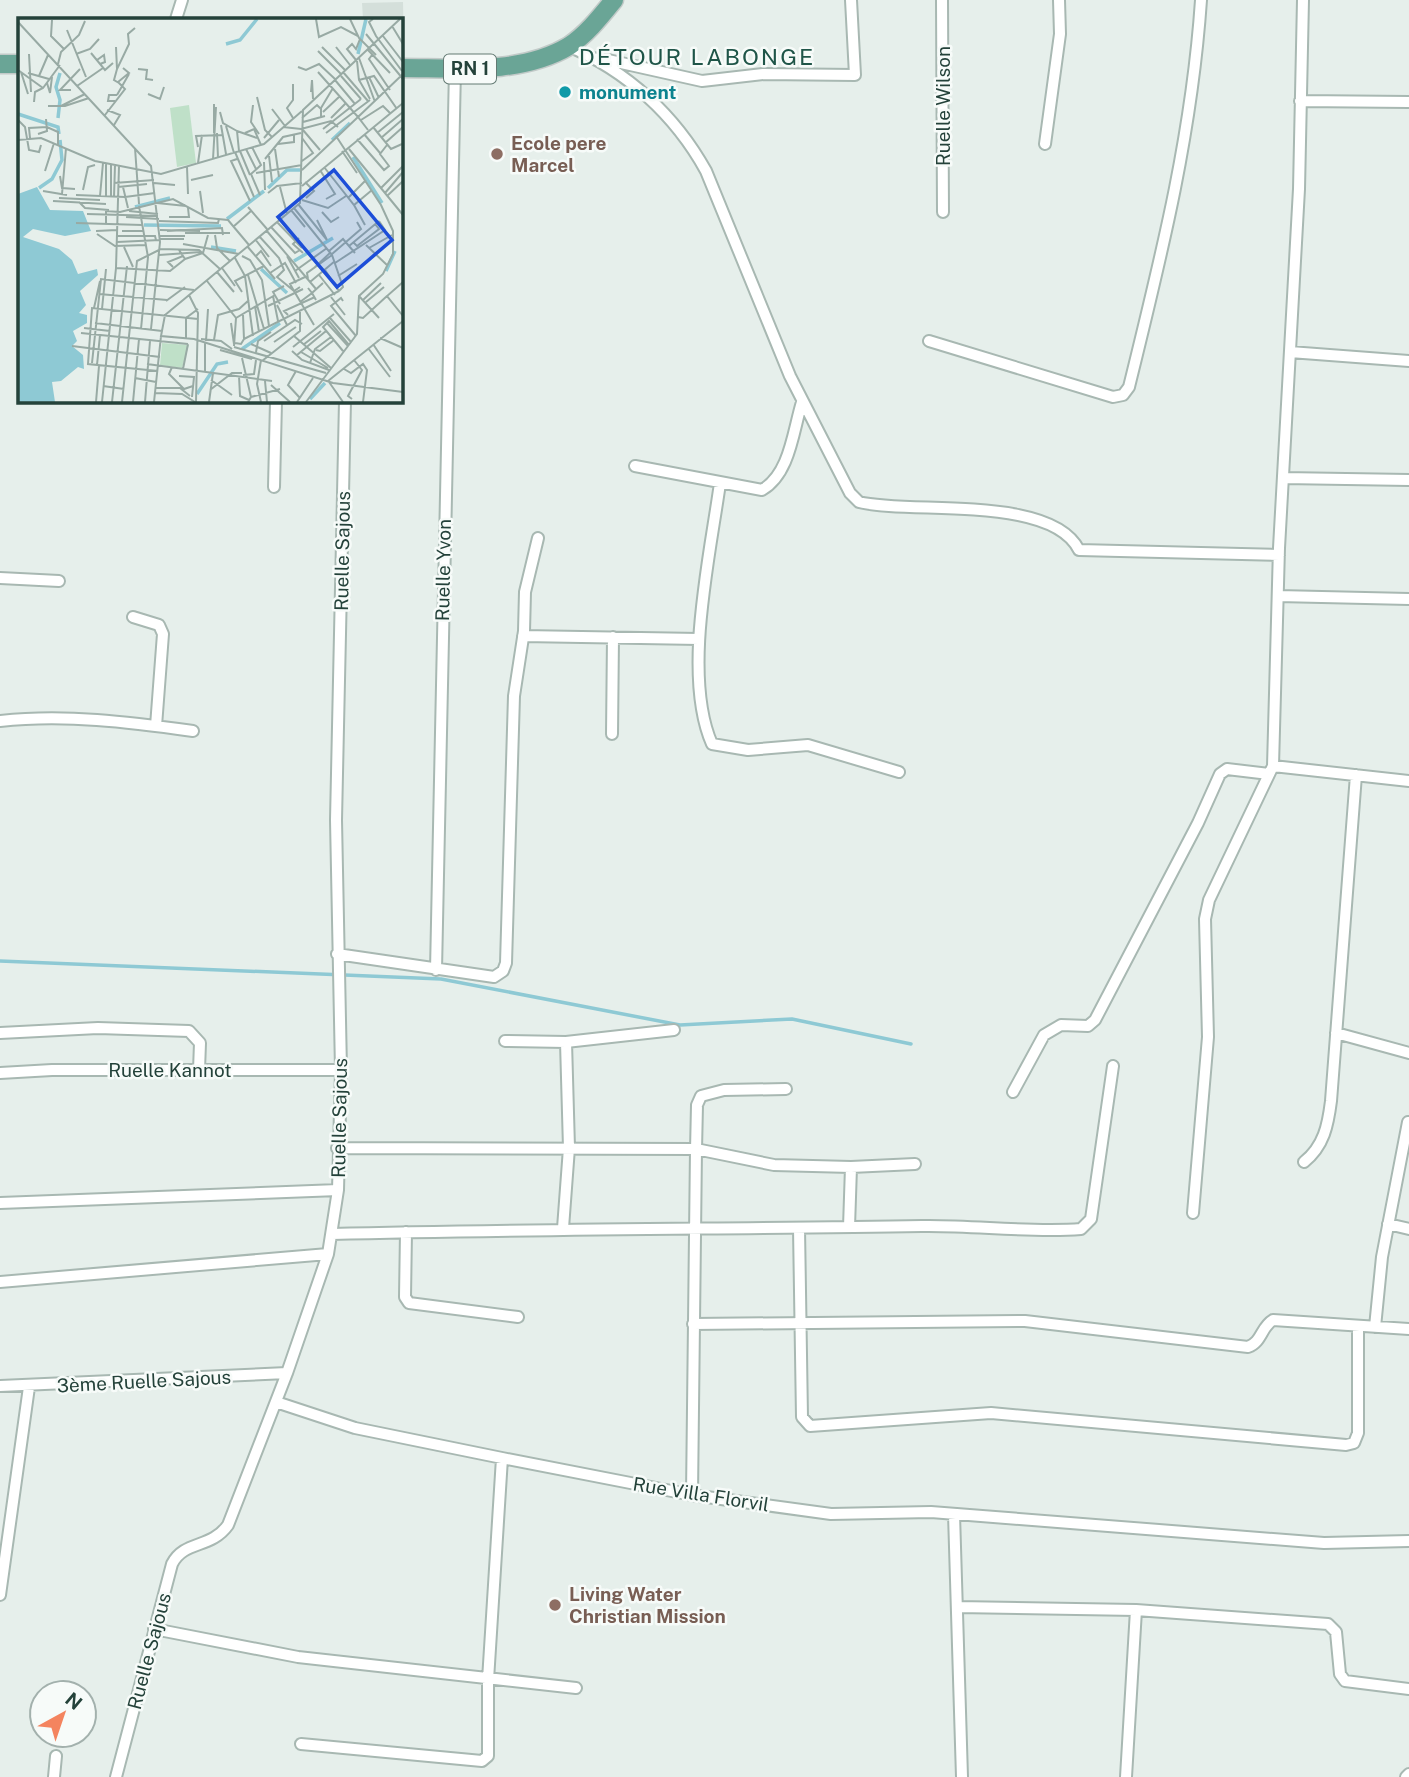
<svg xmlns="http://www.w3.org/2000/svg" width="1409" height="1777" viewBox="0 0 1409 1777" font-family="'Public Sans',sans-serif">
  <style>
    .built { fill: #d4dfda }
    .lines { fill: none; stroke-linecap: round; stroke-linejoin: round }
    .stream { stroke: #8ec9d4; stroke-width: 3.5 }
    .minor-casing { stroke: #a8b8b2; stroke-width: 14 }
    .primary-casing { stroke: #c2cac8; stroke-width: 21 }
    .minor { stroke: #fff; stroke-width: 10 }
    .primary { stroke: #6aa596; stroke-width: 18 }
    .culture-dot { fill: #0f9aa8; stroke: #f7fbf9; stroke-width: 2.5 }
    .education-dot { fill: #8d6e63; stroke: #f7fbf9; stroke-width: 2.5 }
    .labels { text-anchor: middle; stroke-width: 5; stroke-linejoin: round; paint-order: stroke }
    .shield { fill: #f7fbf9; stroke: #637a73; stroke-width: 2 }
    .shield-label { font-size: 18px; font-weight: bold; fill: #24423a }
    .culture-label { font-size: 19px; font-weight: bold; fill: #0d838f; stroke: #f7fbf9; text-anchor: start }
    .street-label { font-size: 19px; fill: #24423a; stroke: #f7fbf9 }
    .education-label { font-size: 19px; font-weight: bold; fill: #785e54; stroke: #f7fbf9; text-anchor: start }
    .quarter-label { font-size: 23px; letter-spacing: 2px; fill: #1f5548; stroke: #f7fbf9 }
    .inset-river { fill: none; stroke: #8ec9d4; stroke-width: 3.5 }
    .inset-road { fill: none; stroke: #98aaa4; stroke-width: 2 }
    .view { fill: #1d4ed8; fill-opacity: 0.15; stroke: #1d4ed8; stroke-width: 3.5 }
    .inset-edge { fill: none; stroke: #24423a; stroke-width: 3.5 }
  </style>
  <rect width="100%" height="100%" fill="#e6efeb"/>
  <!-- built -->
  <path class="built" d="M403,2L404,52H401V19H363L362,3Z"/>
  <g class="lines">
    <!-- stream -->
    <path class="stream" d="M0,961L441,979L680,1025L792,1019L911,1044"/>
    <!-- minor casing -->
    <g class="minor-casing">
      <path id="minor" d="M942,0L943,212
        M1303,0L1299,189L1279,548L1273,766L1409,781
        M176,19L182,0
        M568,46C627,71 675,115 706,171L790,376L850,493L859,502C911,515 1051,494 1079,550L1279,555
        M599,58L702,81L763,74L855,75L851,0
        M1300,101L1409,102
        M1045,144L1060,34L1059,0
        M929,341L1113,397L1123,395L1129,387C1161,257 1192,134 1201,0
        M1290,352L1409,361
        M635,466L762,490C790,474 793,431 802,402
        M1283,478L1409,480
        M720,483C710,556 682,676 712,744L748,750L808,745L899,772
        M274,487L276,401
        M0,578L59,581
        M1278,596L1409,599
        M133,617L159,625L163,634L156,726
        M523,636L699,639
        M0,721C65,714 129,722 193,731
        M612,734L613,637
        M337,954L494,977L503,971L506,963L514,696L524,631L525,592L538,538
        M436,970L455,69
        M0,1033L98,1028L189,1031L200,1043L199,1070
        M1336,1033L1409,1053
        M505,1041L566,1042L674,1030
        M0,1073L52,1070H341
        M1013,1092L1044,1035L1061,1025L1088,1026L1095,1020L1198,823L1220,774L1227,769L1269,774
        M337,1148L696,1149L692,1495
        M696,1149L774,1165L851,1167L915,1164
        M696,1150L697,1105L701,1096L724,1090L786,1089
        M1304,1162C1324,1146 1328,1125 1331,1101L1356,775
        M0,1203L338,1190
        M1193,1213L1208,1037L1205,919L1209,900L1273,766
        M1388,1224L1409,1229
        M849,1227L851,1167
        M563,1228L569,1148L566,1042
        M799,1228L802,1417L810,1426L991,1413L1346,1445L1354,1443L1358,1433V1326
        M406,1232L405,1297L409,1303L518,1317
        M332,1234C528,1229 725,1229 922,1226C974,1225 1028,1233 1081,1229L1091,1219L1113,1066
        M0,1282L328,1254
        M693,1324L1025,1321L1248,1347C1262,1342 1261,1327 1273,1320L1409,1329
        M1375,1327L1382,1257L1408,1122
        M0,1386L287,1373
        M276,1402L355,1428L502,1458L692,1495L831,1514L931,1512L1324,1543L1409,1541
        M954,1514L962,1777
        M0,1595L29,1387
        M957,1607L1136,1610L1328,1624L1336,1632L1340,1674L1345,1681L1409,1689
        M154,1629L298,1657L576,1688
        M301,1744L482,1761L488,1756V1680L502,1458
        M54,1777L56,1756
        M116,1777L172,1564C184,1540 211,1549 228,1525L287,1373L328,1254L338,1190L341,1070L336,820L345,401
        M1126,1777L1136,1610
        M1406,1777L1409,1774"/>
    </g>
    <!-- primary casing -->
    <g class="primary-casing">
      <path id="primary" d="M0,64H19
        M401,68C454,68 521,75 569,46C587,34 601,16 614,0"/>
    </g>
    <!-- minor -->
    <use href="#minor" class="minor"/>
    <!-- primary -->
    <use href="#primary" class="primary"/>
  </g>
  <!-- markers -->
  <circle class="culture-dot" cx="565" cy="92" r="7"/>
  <g class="education-dot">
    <circle cx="497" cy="154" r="7"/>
    <circle cx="555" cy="1605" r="7"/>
  </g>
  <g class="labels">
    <!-- shield labels -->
    <rect class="shield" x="444" y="54.5" width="52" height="29" rx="5"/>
    <g class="shield-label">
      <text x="470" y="75">RN 1</text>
    </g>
    <!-- culture labels -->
    <g class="culture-label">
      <text x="579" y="99">monument</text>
    </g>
    <!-- street labels -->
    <g class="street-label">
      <text transform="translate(943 106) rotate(-90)" y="7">Ruelle Wilson</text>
      <text transform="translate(342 551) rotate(-89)" y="7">Ruelle Sajous</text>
      <text transform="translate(443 570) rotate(-89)" y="7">Ruelle Yvon</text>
      <text x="170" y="1077">Ruelle Kannot</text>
      <text transform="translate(339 1118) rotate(-89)" y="7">Ruelle Sajous</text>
      <text transform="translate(144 1381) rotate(-3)" y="7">3ème Ruelle Sajous</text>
      <text transform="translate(701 1494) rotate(9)" y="7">Rue Villa Florvil</text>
      <text transform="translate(149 1651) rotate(-75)" y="7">Ruelle Sajous</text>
    </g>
    <!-- education labels -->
    <g class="education-label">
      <text x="511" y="150">Ecole pere<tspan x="511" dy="22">Marcel</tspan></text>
      <text x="569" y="1601">Living Water<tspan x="569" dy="22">Christian Mission</tspan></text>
    </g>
    <!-- quarter labels -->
    <g class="quarter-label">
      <text x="697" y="65">DÉTOUR LABONGE</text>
    </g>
  </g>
  <!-- overview -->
  <g transform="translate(18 18)">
    <rect width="385" height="385" fill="#e6efeb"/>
    <path d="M171,87L178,145L159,149L152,90ZM144,325L171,327L164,350L142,347Z" fill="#bfe0c8"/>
    <path d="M19,169L32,192L65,193L73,213L47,218L15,211L5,219L41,231L54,242L60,256L79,251L80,257L62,273L68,287L61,295L69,297V305L55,313L59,323L54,328L65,337L66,351L60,349L43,363L34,364L37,384H0V176Z" fill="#8ec9d4"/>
    <path class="inset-river" d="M208,26L222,22L239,1M340,36L348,1M0,96L40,109L41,116M40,100L42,82L38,69L42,55M314,122L332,105M335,139L364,185M21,170L34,161L44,142L42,122M250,170L269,152H282M117,189L152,180M209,201L246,173M126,207L203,208M193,229L218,233M276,243L315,220M243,251L269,275M368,253L377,233M224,331L262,305M179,376L199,346L210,344M292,381L307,365"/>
    <path class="inset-road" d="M298,1L301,19L323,9L340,18M332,1L341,20L358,37M355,1L351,4L358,18L384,53M382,1L285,92L282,185L147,297L143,318L176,321L315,365L385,374M34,2L33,18L46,31M0,4L133,148L142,224L133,311M374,8L385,26M49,12L68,59M348,16L385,61M365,18L385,44M98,29L99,51M304,29L327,52M318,29L332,47M349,31L372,55M300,33L323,56M73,35L87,52L95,45M11,36L13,74M58,36L72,31L81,21M354,37L351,41L372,72M341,40L357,84M79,42L86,37L87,44L82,46M338,42L329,31L334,26L338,31L342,21M339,43L341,62L352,81M40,46L43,34L61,17L67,3M280,49L288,52L301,46L317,61M120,51L129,52L128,61L135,62M0,52L25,70M3,54L10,76M300,54L340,99L385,56M325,54L350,83M10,55L31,61M21,58L30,37M323,58L343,81M351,59L361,80M317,62L337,86M341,62L356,58L379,91M29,65L32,75L34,59M101,65L96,62L99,51L111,26L110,16L117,10M59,68L85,50M53,72H42L62,51M293,74L294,62L295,81M130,76L142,81L146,69M99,77L111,56M239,79L247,112L254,119M97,83H90L91,77H99M16,84L17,74L25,70L42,47M235,87L233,104L241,116M30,88H47L71,80M43,88L67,76M254,91L267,108M89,92L102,97L96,107M202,94L205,105L219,113L221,133M305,94L322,78M87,97L107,71L100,64L111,55L105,50M275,100L269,90L275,82V66M284,100L299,87L303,91M303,100V90L315,70M313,100L328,85M0,102L7,109L11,132L21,134L23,127M343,102L365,88L373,96M285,104L307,98M203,107L208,136M208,108L216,135M265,109L283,111L313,103L320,109M355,109L373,131L384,126M305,111L343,81M285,112L302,132M219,113L239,120M196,115V86M199,115L200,140M227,115L236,111L243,127M308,115L352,82M359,115L385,94M20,116L29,113L28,101M346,116L362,135M12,120L11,110L29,109L40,114V127M246,120L261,102M363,120L385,101M339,121L366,152L371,148L362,136L369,127M0,122L23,120L77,143L143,156L246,126L284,93M367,125L385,109M260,126L276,124V117M180,129L178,118L205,117M234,129L243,147L233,156L242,177M117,130L121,186M228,131L238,151M257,131L261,159M331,131L385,197M222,133L232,157M324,133L339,155M217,134L236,179M251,138L254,164M195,141L198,89M219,141L213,143L232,183M247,141L265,119L283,115M284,143L295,135L284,120M246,144L247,172M180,145L184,117M169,149L170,176M306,149L336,187L354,172M284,152L340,99L350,112M302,152L317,176L308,181M27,153L36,125M238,155L284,147M42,158L44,170L57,171M173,162L195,157M287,164L296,173L288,180M96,165L136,162M136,165L157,167M284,168L385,85M100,169L129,166M105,169L110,190M262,169L269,196M363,170L385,148M65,172L70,149L77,147M25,173L49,177M182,173L185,195M250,175L259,168L284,165M367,175L385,154M44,176L48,130M58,177L107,179L137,175M82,178L85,145M369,178L385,163M88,179V146M93,179V147M96,179L97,147M41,180L82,182M330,180L348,162M284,182L310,190L328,178M35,183L88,186M61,184L67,190L91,192M139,185L168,188M280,186L309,222M336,187L347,207M121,188L130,239L123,311M230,189L249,211M276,190L314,237L325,269L321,273M273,192L287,209M111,193L140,196M304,194L313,204L321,199M69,196L140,198M108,199L141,201M151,199H171L170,190M299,202L309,222M141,203L200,205L201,201M259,204L284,230M58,205L124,207M88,206V193L102,194L155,181L190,200L210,202L231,227M215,209L233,193M253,209L277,235L282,232M142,212L182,213M248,212L298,271M78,213L99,212M104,213H126M149,213L204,210L205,217M167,215H212M79,216L97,228L128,227M197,217L199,230L212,243M99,218H137L138,222M142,218H167M241,218L261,240L266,252L259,259L276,273L296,307M281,220L275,226L285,235M142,221H166M237,221L251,239M99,224L142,222M335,224L339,228L361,211L357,206M165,226L221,236M348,227L370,248M229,228L257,261M331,228L361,203M106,229L115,249M351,230L374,217M142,231L181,232L202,251M311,233L325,221L337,235M314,236L343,211L339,204M141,237L183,234M224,238L232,242L244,262L251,308M238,238L243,233L253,248M269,238L281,260M217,240L227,258L235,318M167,241L185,235L190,217M317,245L367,212L361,203M155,249L150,244L165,238M98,250L152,253L167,241L161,232M204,250L217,268M296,250L313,234M307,252L321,273M277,253L309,230M199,254L216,274M252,255L267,245L278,265M230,257L246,311M301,257L317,277M320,258L339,246M290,261L289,255L314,237M189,263L218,300L216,328M292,264L317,243M385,264L369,278L385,298M282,269L276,273L272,266L287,259M224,274L217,263L246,248M81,276L149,282M171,277L180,295L178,384M255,278L260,303M341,278L361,300M313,279L327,297M298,282L294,275L305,265M345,282L363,265M148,283L167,269M325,283L323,280L313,288L338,318M282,284L294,275L290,270M348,284L366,269M262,286L255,274L266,268M259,287L269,307M237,288L241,314M250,288L285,271M76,290L82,263M84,291L88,251M270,297L266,293L297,279M340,299L345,300L369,278M218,300L257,277M312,300L333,324M77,305L144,313M213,305L216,326M309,305L330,328M66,310L92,313M63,315L170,326M276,318L313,350M168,320V300L180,291M362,320L385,330M183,321L203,323L214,331M226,321L321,273M196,322L200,297L221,291L231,282M188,323L190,291M246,323L277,302L284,306M256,324L278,309M217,325L223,326L226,321L225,297M233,326L253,335M355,326L373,353M285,327L303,313M54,328L142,339M216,329L308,355M275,329L316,296M350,330L372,359M202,332L234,341M298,332L302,333L316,322M274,333L284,342L311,352M325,333L305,309L311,303L331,327M238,334L240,323L253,314M283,334L310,350M279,337L308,313M224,340L233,379L230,384M244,343L282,313V294M74,345L83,261L176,272M292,345L297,331L313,319M129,346L254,363M79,347L82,317M154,349L151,356L166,371L175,368M165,351L170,326M326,351L333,355L345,346L349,352L345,384M140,353L70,346L74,290L180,301M278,353L270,367L282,380M187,354V325M225,357L236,356L238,342M161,358L176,359L174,379M221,358L222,378L231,382M117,360L138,364M193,362L214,377M247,363L249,384M310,363L385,303M311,364L325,384M253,367L272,384M85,368L106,371M138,370H162L172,378M192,372L214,355H224M137,375L164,376L177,384M233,379L262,371M334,381L330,378L344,352L336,342M78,384L81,348M84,384L98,250L101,148M94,384L109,248M104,384L119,243L141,232M115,384L121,321M127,384L132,323M136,384L143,318M191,384L195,355M243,384L239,366L243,342M279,384L295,360M288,384L339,316L341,278L365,256L375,236V213L363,187L318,118"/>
    <path class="view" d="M316,152L374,222L319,269L260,199Z"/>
    <rect width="385" height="385" class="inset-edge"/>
  </g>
  <!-- north arrow -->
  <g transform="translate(63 1714) rotate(40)"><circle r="33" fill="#f7fbf9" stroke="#a3b1ad" stroke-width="2"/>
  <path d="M0-5L12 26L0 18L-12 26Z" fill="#f4845f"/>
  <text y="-10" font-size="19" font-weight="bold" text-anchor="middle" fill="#24423a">N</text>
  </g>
</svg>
